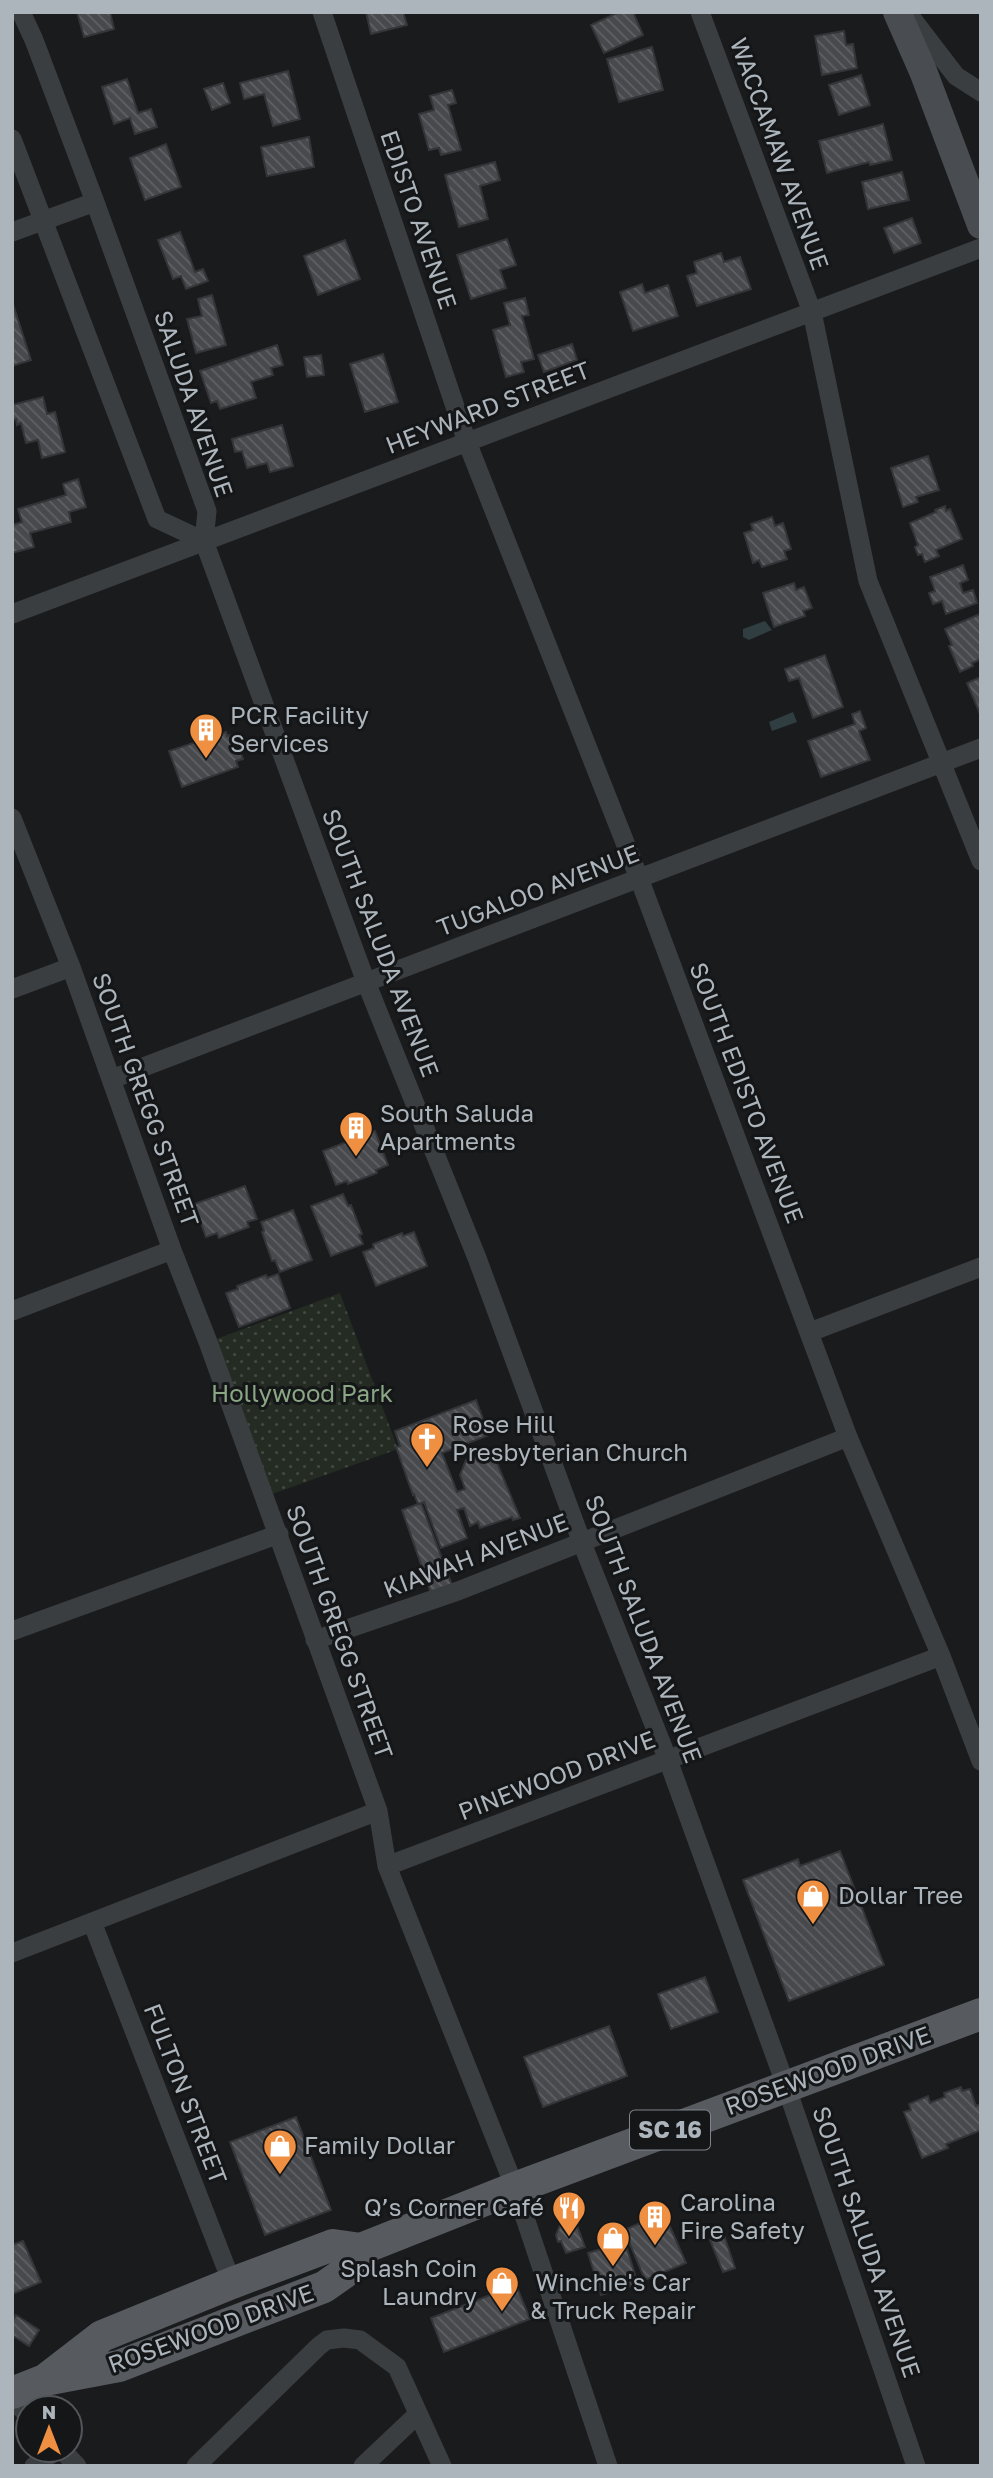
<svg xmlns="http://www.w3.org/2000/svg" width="993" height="2478" viewBox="0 0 993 2478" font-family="'Golos Text',sans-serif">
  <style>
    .park { fill: url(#park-dots) }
    .water { fill: #303d41 }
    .building { fill: url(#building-back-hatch); stroke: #343538; stroke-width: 2 }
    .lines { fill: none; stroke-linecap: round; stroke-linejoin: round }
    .street { stroke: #3b3e41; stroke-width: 19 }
    .secondary { stroke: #494d51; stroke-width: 28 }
    .primary { stroke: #575b60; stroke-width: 32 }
    .labels { text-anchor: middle; stroke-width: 6; stroke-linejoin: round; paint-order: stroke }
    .shield { fill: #151618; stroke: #7f858b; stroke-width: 2 }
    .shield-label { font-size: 23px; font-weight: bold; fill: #adb5bc }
    .street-label { font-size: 24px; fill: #adb5bc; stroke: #151618 }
    .poi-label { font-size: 24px; fill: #adb5bc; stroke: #151618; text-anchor: start }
    .park-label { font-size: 24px; fill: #8aa685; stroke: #151618 }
  </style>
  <defs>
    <pattern id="park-dots" width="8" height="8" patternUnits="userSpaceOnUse" patternTransform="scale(1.75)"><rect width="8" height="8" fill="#232b22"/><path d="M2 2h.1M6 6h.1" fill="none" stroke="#404840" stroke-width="1.8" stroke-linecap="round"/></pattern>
    <pattern id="building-back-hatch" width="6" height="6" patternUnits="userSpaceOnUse" patternTransform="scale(1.75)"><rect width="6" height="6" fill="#47494c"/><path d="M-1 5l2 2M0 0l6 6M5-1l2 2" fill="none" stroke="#5f6164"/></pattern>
  </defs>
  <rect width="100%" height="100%" fill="#1a1b1d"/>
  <!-- park -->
  <path class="park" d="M340,1293L398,1449L264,1497L208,1342Z"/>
  <!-- water -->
  <path class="water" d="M765,621L772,630L749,640L743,637V629Z
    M793,712L797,722L772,731L769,722Z"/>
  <!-- building -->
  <path class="building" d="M77,12H110L114,29L84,37Z
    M366,12H403L407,25L371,34Z
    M619,12H633L643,35L604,53L591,25Z
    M844,31L846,45L853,44L857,68L822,75L815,36Z
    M652,47L663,90L619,102L607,59Z
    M288,71L300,119L273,126L264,94L244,99L240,83Z
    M861,75L870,105L839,115L829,85Z
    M127,79L138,113L151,109L157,127L135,134L130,118L114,124L102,87Z
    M223,83L230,103L212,110L204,89Z
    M452,90L456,103L448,105L461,150L441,155L439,148L429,150L419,114L434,110L430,96Z
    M883,124L892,160L870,165L869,162L827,173L819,141Z
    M309,137L314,167L267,176L261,147Z
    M166,144L181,187L145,200L130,158Z
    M495,162L500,180L480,186L488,219L459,227L445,175Z
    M902,172L909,200L868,209L862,182Z
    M912,218L921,243L894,253L884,228Z
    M180,232L195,272L203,269L208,281L186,289L181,276L173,279L158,240Z
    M507,239L516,265L500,270L506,288L471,299L457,255Z
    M345,240L360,279L318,295L304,256Z
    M721,253L724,262L740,257L751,289L697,306L687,276L697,273L694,262Z
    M642,284L645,293L668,285L678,316L633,331L620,292Z
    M212,295L226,345L196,353L187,319L202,316L198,299Z
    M525,298L529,315L522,316L534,359L521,362L524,372L506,377L493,330L510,325L504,303Z
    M12,301L31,360L12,366Z
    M572,344L577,360L544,372L538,355Z
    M277,345L283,365L271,368L273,375L251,382L256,398L220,409L217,401L211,403L200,371Z
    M383,354L398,402L365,412L350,364Z
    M321,355L324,375L307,377L304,357Z
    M43,397L47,414L55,412L65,452L42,458L38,440L26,443L21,423L17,425L16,419L12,420V405Z
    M282,425L293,466L270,472L267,463L247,468L242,451L235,452L232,439Z
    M928,456L939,490L916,497L918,502L903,507L891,468Z
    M78,479L86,507L69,512L71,522L30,533L34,547L12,553V525L22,522L18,509L66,495L63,484Z
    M945,506L946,511L950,509L962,539L936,550L939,556L925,562L922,554L918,555L915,547L918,545L910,523L936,512L935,510Z
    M772,517L775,526L783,523L791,549L784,551L787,559L762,567L759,560L753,563L744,533L753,530L751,524Z
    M963,565L968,580L960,583L963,593L973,590L977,603L946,614L942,601L933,604L929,593L935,591L930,577Z
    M794,583L796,590L804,587L812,608L803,611L805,616L774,627L763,593Z
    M980,614L981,659L972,663L973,666L960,672L949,646L952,645L945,629Z
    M825,655L843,707L813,718L799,678L789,681L785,669Z
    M981,677V716L967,683Z
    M860,711L866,728L859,731L870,760L821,777L808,741L855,724L852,714Z
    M226,732L227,736L234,734L243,759L236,761L238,767L182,787L169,751Z
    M375,1131L388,1165L376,1170L377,1173L348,1184L347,1181L336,1185L323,1151Z
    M245,1186L257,1219L247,1222L249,1227L219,1238L217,1233L206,1237L194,1204Z
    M343,1194L348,1206L351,1205L362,1234L359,1235L363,1244L331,1256L311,1206Z
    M293,1210L312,1260L280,1272L275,1260L272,1261L262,1232L264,1231L261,1222Z
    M414,1232L427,1266L376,1286L363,1252L374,1248L373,1244L402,1233L403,1236Z
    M278,1274L290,1308L239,1327L226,1293L238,1289L237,1286L266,1275L267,1278Z
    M476,1400L489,1435L442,1453L457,1492L465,1489L460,1475L466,1460L481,1455L497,1463L520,1518L513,1520L512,1517L480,1528L478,1522L470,1526L464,1508L457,1510L467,1538L441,1548L424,1502L418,1504L414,1494L413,1495L396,1447L400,1446L395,1431Z
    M421,1503L452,1585L431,1593L402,1510Z
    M840,1851L884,1965L789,2001L743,1880L798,1859L800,1866Z
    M705,1977L718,2012L671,2029L658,1994Z
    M609,2026L627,2076L543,2107L524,2057Z
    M961,2087L962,2091L970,2089L976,2106L981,2104V2130L946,2144L948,2148L922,2158L904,2112L911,2110L909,2104L928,2096L930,2103L945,2097L944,2093Z
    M296,2117L331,2210L265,2235L230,2142Z
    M664,2213L686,2263L645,2280L624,2230Z
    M571,2221L572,2225L576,2223L585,2247L566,2253L561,2241L558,2242L556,2235L560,2225Z
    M724,2235L735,2268L723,2272L710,2240Z
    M23,2241L41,2282L12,2294V2245Z
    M625,2242L638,2284L601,2295L588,2253Z
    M516,2285L530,2319L444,2352L431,2318Z
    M16,2315L39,2330L29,2346L12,2335V2322Z"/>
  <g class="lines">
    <!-- street -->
    <path class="street" d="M21,12L34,40L95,202L207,511L204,541L366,982L477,1258L582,1543L668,1760L786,2086L916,2466
      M322,12L467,442L639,878L848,1437L941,1656L981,1761
      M700,12L812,312L868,581L981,861
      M907,12L956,76L981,92
      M12,139L157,519L204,541
      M12,232L95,202
      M12,614L981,248
      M12,818L71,967L172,1250L208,1342L378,1811L387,1866L515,2188L608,2466
      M12,989L71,967
      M112,1079L981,748
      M12,1311L172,1250
      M810,1332L981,1267
      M12,1631L279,1534
      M315,1640L458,1591L848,1437
      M387,1866L941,1656
      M92,1922L232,2283
      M12,1953L378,1811
      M12,2399L28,2415
      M62,2450L77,2466
      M34,2466L57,2450
      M196,2466L319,2346L327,2340L344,2338L360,2340L397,2367L442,2466
      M363,2466L418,2414"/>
    <!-- secondary -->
    <path class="secondary" d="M897,12L923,71L981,225"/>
    <!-- primary -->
    <path class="primary" d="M45,2380L102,2336L232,2283L333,2245L361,2249L515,2188L981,2014
      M12,2393L45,2380L119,2366L324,2287L344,2273L361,2249"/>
  </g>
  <!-- icons -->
  <defs>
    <g id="building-pin" transform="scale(1.75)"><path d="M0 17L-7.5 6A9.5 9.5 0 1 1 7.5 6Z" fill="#ee8f41" stroke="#151618"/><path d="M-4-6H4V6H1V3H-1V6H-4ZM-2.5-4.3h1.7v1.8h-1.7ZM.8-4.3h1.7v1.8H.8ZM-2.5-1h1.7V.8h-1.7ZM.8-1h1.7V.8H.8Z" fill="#fff"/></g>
    <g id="church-pin" transform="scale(1.75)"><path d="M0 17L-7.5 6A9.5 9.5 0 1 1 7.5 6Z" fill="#ee8f41" stroke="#151618"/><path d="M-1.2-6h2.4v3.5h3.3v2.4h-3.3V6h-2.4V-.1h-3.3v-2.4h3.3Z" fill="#fff"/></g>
    <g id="shop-pin" transform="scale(1.75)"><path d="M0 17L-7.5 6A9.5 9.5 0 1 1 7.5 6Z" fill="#ee8f41" stroke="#151618"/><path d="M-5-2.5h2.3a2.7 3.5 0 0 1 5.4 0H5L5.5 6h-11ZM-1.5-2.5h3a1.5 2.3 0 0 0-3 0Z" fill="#fff"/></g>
    <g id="restaurant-pin" transform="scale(1.75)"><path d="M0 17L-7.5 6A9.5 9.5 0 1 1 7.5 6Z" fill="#ee8f41" stroke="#151618"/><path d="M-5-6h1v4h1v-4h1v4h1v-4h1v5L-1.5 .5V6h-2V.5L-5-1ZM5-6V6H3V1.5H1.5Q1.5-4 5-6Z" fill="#fff"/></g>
  </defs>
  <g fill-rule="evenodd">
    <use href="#building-pin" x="206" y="730"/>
    <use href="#building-pin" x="356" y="1128"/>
    <use href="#church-pin" x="427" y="1439"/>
    <use href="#shop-pin" x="813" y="1896"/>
    <use href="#shop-pin" x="280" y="2146"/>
    <use href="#restaurant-pin" x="569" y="2208"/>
    <use href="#building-pin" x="655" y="2217"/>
    <use href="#shop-pin" x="613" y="2238"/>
    <use href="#shop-pin" x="502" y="2283"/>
  </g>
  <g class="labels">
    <!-- shield labels -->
    <rect class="shield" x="630" y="2110.5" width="80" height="39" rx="5"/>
    <g class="shield-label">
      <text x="670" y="2138">SC 16</text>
    </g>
    <!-- street labels -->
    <g class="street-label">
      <text transform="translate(779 154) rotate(70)" y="8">WACCAMAW AVENUE</text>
      <text transform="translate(418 220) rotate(71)" y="8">EDISTO AVENUE</text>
      <text transform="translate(193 404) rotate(71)" y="8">SALUDA AVENUE</text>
      <text transform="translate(488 408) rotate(-21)" y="8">HEYWARD STREET</text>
      <text transform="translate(538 891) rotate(-21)" y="8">TUGALOO AVENUE</text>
      <text transform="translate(380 943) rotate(69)" y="8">SOUTH SALUDA AVENUE</text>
      <text transform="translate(746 1093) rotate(69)" y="8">SOUTH EDISTO AVENUE</text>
      <text transform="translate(145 1100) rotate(70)" y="8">SOUTH GREGG STREET</text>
      <text transform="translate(476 1556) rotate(-21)" y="8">KIAWAH AVENUE</text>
      <text transform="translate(643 1629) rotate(69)" y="8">SOUTH SALUDA AVENUE</text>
      <text transform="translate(339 1632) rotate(70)" y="8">SOUTH GREGG STREET</text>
      <text transform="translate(557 1776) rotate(-21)" y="8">PINEWOOD DRIVE</text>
      <text transform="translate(828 2071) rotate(-20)" y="8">ROSEWOOD DRIVE</text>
      <text transform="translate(185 2094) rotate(69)" y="8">FULTON STREET</text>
      <text transform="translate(866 2242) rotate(71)" y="8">SOUTH SALUDA AVENUE</text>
      <text transform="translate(211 2329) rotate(-20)" y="8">ROSEWOOD DRIVE</text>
    </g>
    <!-- poi labels -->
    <g class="poi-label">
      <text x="230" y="724">PCR Facility<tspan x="230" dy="28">Services</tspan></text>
      <text x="380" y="1122">South Saluda<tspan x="380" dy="28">Apartments</tspan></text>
      <text x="452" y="1433">Rose Hill<tspan x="452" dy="28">Presbyterian Church</tspan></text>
      <text x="838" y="1904">Dollar Tree</text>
      <text x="304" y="2154">Family Dollar</text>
      <text x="680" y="2211">Carolina<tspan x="680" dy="28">Fire Safety</tspan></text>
      <text x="544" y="2216" text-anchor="end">Q’s Corner Café</text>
      <text x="477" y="2277" text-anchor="end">Splash Coin<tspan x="477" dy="28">Laundry</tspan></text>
      <text x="613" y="2291" text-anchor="middle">Winchie's Car<tspan x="613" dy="28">&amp; Truck Repair</tspan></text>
    </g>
    <!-- park labels -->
    <g class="park-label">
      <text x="302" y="1402">Hollywood Park</text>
    </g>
  </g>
  <!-- border -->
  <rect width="993" height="2478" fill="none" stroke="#adb5bc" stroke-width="28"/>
  <!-- north arrow -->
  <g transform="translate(49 2429)"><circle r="33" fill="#151618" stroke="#52565a" stroke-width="2"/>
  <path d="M0-5L12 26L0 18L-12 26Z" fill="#ee8f41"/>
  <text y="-10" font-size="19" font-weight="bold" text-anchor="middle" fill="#adb5bc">N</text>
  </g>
</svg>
